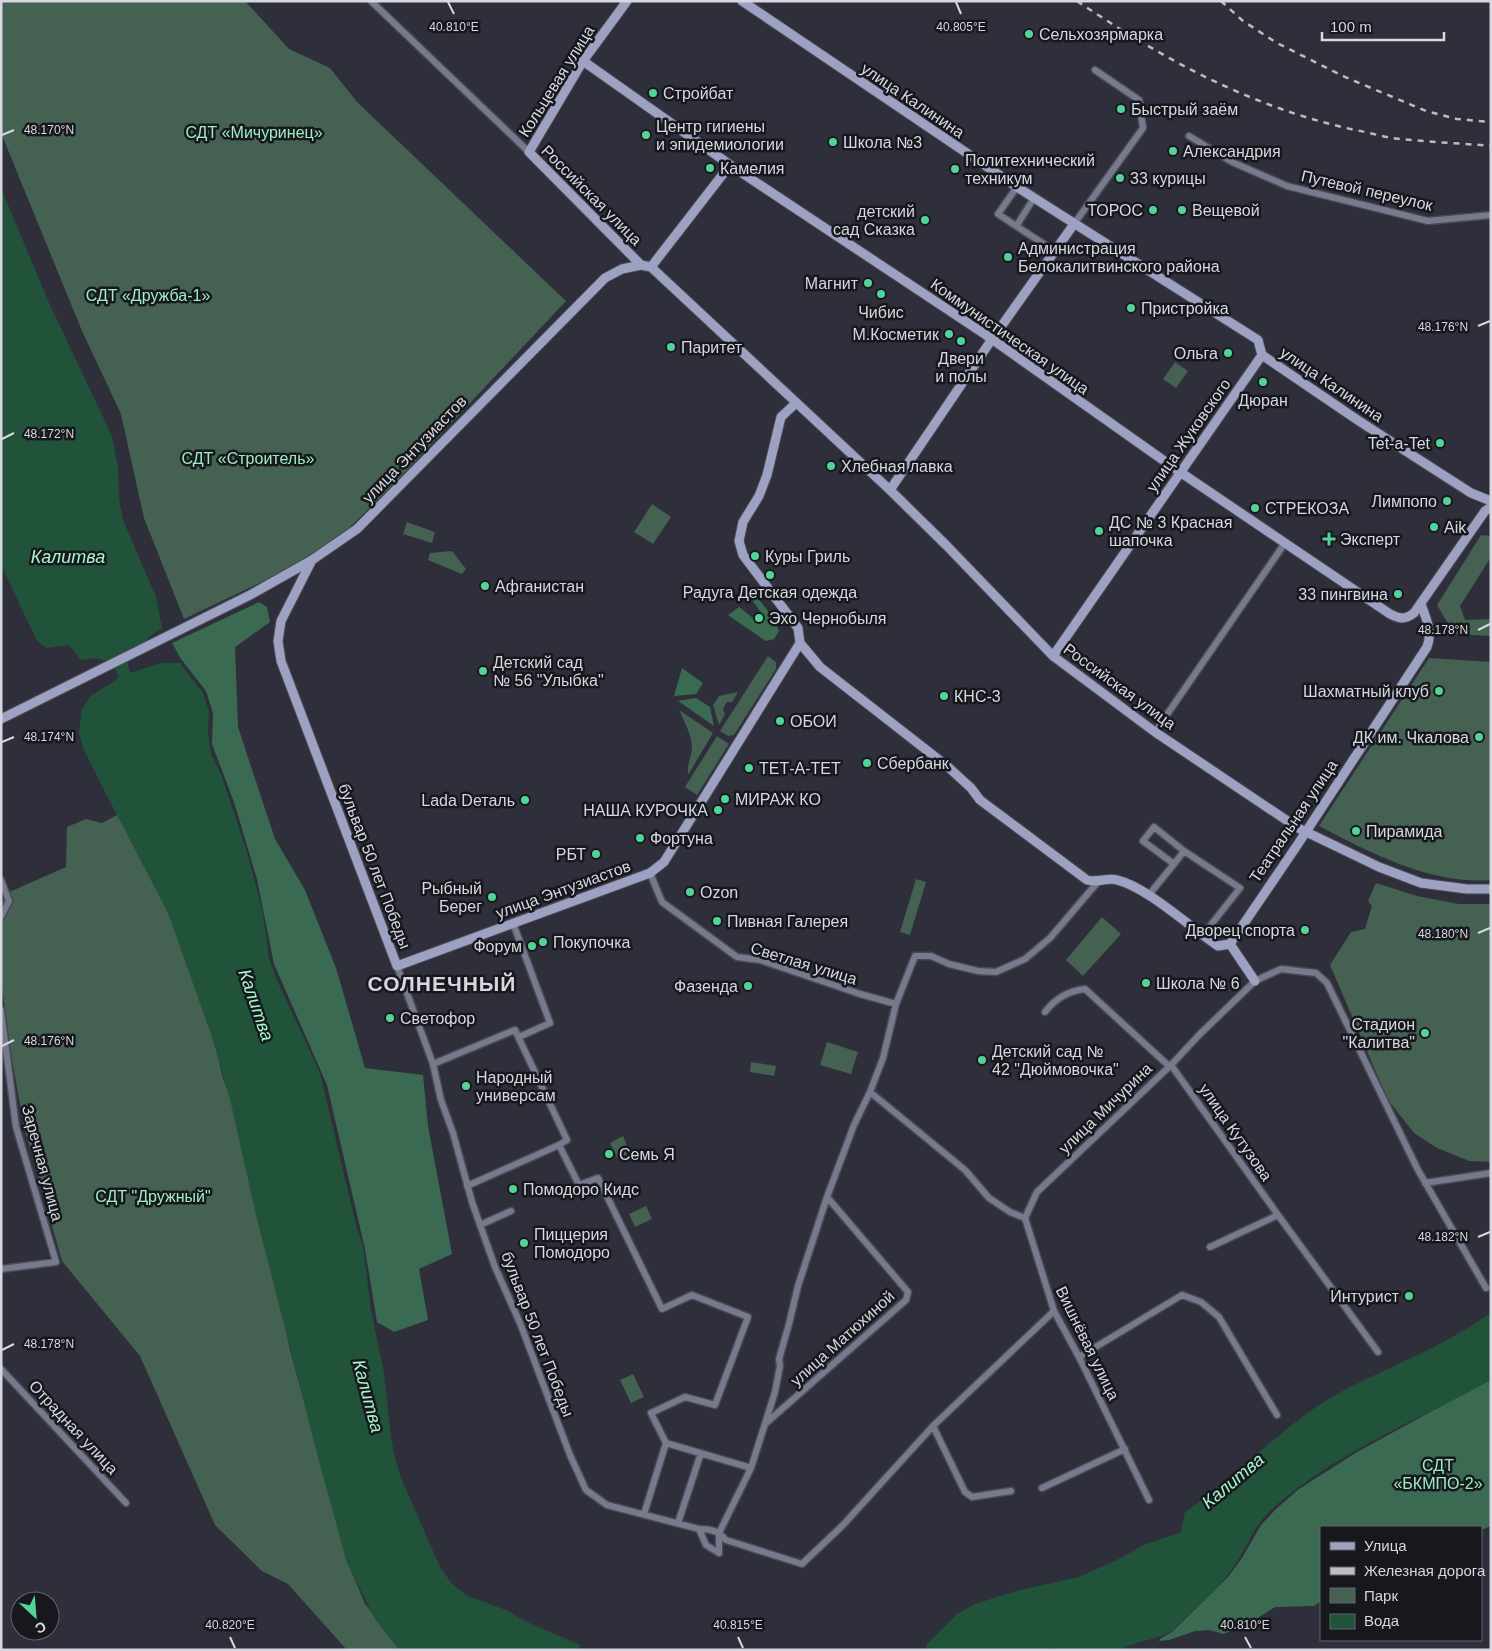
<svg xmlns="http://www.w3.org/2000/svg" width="1492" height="1651" viewBox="0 0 1492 1651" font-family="Helvetica,sans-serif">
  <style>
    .green { fill: #446151 }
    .forest { fill: #3a6b52 }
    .water { fill: #21533b }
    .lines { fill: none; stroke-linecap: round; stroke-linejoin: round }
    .street-casing { stroke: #494a55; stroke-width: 9 }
    .secondary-casing { stroke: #494a55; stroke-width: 11 }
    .street { stroke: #77798d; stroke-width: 6 }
    .secondary { stroke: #9ea2c2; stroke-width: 9 }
    .rail { stroke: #bbbcc4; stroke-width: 2.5; stroke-dasharray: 6 6; stroke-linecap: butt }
    .ticks { fill: none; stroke: #d6d7df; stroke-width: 2 }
    .poi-dot { fill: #52d397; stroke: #17181d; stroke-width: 2 }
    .labels { text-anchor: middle; stroke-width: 5; stroke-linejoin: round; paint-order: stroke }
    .poi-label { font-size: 16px; fill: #d6d7df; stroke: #17181d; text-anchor: start }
    .street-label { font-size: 16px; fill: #d6d7df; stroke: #17181d }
    .park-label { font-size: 16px; fill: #9eecc2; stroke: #17181d }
    .water-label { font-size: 18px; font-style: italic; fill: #a7f6cb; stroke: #17181d }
    .district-label { font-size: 21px; font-weight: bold; letter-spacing: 1px; fill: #d6d7df; stroke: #17181d }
    .ticks-label { font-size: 12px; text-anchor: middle; fill: #d6d7df; stroke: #17181d; stroke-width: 5; stroke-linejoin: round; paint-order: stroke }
  </style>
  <rect width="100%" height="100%" fill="#2e2f3b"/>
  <!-- green -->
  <path class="green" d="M1,1H245L289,49L330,68L357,102L566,301L392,486L349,528L312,554L264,581L184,619L144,518L121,414L82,331L1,133Z
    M1175,362L1188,371L1176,388L1163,379Z
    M652,504L671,517L653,544L634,532Z
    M407,522L435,532L432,543L403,534Z
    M1481,535L1491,536V557L1460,606L1465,620L1491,619V636L1454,634L1437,605Z
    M452,551L466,569L462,574L428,560L430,553Z
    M768,656L776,662V669L734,735L728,736L720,731Z
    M1429,658L1491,662V880C1432,885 1370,853 1319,826Z
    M738,692L732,702H727L723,709L725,714L719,725L713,705L719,696Z
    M679,710L713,733L688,775C687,765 691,757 692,748C692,735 684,721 679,710Z
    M717,736L729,744L697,795L685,787Z
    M126,810L151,859L209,1012L222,1075L255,1166L290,1350L348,1563L365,1604L402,1650H347L288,1584L262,1571L215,1525L140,1356L62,1261L24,1127L11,1054L1,980V905L7,893L66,867L67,827L86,819L102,823Z
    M916,879L926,882L910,935L900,932Z
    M1376,883L1417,896L1459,904H1491V1162L1469,1161L1437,1148L1414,1133L1388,1100L1330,965L1351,932L1365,929L1372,906L1368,901Z
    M1102,917L1121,934L1083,976L1066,960Z
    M827,1042L858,1052L851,1074L820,1065Z
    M751,1062L776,1066L774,1076L750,1072Z
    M623,1136L629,1151L626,1155L618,1159L610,1143Z
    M646,1206L652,1219L635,1227L629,1214Z
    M633,1374L644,1397L631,1403L620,1380Z"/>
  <!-- forest -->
  <path class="forest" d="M750,590L754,593L774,619L779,631L774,639L766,641L728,615L739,607L759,623L765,618L749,596Z
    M259,602L267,607L270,622L235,647L238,727L275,839L305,890L336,968L365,1068L423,1075L428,1126L452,1254L419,1269L428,1320L394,1332L377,1322L365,1249L327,1085L274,964L257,879L234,802L212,744L213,713L206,691L181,659L172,643Z
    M682,668L703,683L696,694L674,696Z
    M696,698L710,707L714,726L678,701Z
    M1491,1379V1526L1481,1530V1527H1321V1601L1314,1606L1275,1607L1245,1626L1223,1634L1210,1630L1195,1631L1169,1640L1159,1641L1160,1639L1172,1632L1228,1577L1242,1558L1261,1525L1276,1509L1299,1489L1357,1452Z"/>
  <!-- water -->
  <path class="water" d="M1,188L49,303L112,436L118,467L119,499L123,520L156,597L162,628L150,636L127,660L130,673L161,663H180L203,693L209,712L208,733L211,754L221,774L247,852L263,913L269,958L276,978L320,1073L356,1225L363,1246L371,1310L384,1373L391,1438L395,1458L401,1478L440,1567L452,1584L468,1596L506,1610L525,1621L580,1645L579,1650H399L375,1619L347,1563L319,1461L256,1215L230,1099L212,1037L168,913L104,790L83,748L79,733L82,709L91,696L119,678L112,662L95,658L81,660L69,645L46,648L37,641L1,565Z
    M1491,1313V1380C1417,1421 1336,1452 1272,1509C1253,1526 1247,1548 1233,1568C1216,1592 1192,1611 1172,1631C1155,1641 1136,1640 1120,1650H1057L1053,1647L1049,1650H925L927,1644L957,1614L975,1604L1016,1591L1079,1577L1117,1560L1144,1545L1181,1532L1185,1512C1231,1480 1270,1439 1316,1407C1357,1380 1405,1363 1449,1339C1463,1331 1477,1322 1491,1313Z"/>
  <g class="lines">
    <!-- street casing -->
    <g class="street-casing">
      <path id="street" d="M371,1L529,152
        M1189,136L1232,162L1287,186L1428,221L1491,215
        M1017,187L998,214L1056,252
        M1074,224L1143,128L1139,100L1095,70
        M1017,225L1034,198
        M1155,732L1285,543
        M1184,851L1240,888L1210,926
        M650,873L662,902L737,957L760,960L860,994L896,1004
        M1,880L9,901L1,917
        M1151,897L1152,891L1174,864L1143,841L1154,827L1184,851L1174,864
        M513,923L550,1023L519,1037
        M397,966L433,1064L441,1100L453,1133L472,1202L495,1267L520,1323L570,1455L586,1490L607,1505L699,1529L706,1545L719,1553
        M1,1010L16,1127L56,1262L1,1269
        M1045,1012C1055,999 1067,991 1085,989L1169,1066
        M433,1064L515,1030L567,1140L559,1145L579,1185L598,1178L662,1309L692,1295L748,1317L715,1405L685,1397L651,1413L666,1443L751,1468
        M1171,1065L1278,1215L1378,1352
        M870,1092L965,1170L989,1198L1010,1212L1025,1218
        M1425,1183L1491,1173
        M467,1186L559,1145
        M1025,1218L1037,1192L1171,1065L1200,1034L1255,981L1281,969L1316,973L1327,983L1418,1170L1486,1288
        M1025,1218L1054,1311L1079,1357L1149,1500
        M480,1225L511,1211
        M1210,1247L1278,1215
        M1079,1357L1182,1295L1201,1302L1219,1317L1277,1415
        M1,1369L126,1503
        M765,1424L906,1300L908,1292L827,1197
        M933,1426L965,1492L972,1497L1011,1491
        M1042,1488L1125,1449
        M644,1514L666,1443
        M678,1523L701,1453
        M699,1529C711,1529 718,1531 726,1540L802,1564L843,1525L933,1426L1054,1311
        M719,1553V1533L751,1468L775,1392L780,1366L779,1359L789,1324L798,1286L827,1197L854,1125L870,1092L883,1058L896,1004L915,956H931L949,964L978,971L996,972L1025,959L1050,938L1097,883"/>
    </g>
    <!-- secondary casing -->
    <g class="secondary-casing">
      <path id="secondary" d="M627,1L583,61L529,152L641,265L651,267L890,490L946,545L1053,656L1155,732L1298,828L1379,867L1421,883L1467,889H1491
        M742,1L1017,187L1258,340L1262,355L1359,421L1471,493L1491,501
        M583,61L736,169L986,335L1180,472L1390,614C1400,619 1405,620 1414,613L1485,511L1491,507
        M651,267L730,165
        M796,403L781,417L767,475L759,496L743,522L739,541L743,555L798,628L800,643L820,667L947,766L971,788L980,800L1087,880C1099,883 1107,877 1117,880C1147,887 1191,928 1218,946L1230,944L1255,981
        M890,490L988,345L1074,224
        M312,560L281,621L278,641L281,661L397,966L650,873L664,862L800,643
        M1053,656L1262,355
        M1,719L250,595L312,560L357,529L605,278L622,269L641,265
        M1230,944L1298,844L1427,647C1433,631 1426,619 1421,604"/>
    </g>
    <!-- street -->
    <use href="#street" class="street"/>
    <!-- secondary -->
    <use href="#secondary" class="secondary"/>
    <!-- rail -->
    <path class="rail" d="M1077,1C1165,60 1250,107 1355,130C1367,132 1380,136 1392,138C1425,142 1458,143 1491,146
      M1221,1L1243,21L1277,43L1345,77L1426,111L1457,119L1491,122"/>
  </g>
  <!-- ticks -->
  <path class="ticks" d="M448,2L454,14M956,2L961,14M2,135L14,130M1478,326L1490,321M2,439L14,433M1478,630L1490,624M2,742L14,737M1478,933L1490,928M2,1046L14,1040M1478,1237L1490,1232M2,1350L14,1344M230,1637L235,1648M738,1637L743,1648M1245,1637L1251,1648"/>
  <!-- markers -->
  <g class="poi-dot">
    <circle cx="1029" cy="34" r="5"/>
    <circle cx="653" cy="93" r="5"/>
    <circle cx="1121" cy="109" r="5"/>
    <circle cx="646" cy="135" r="5"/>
    <circle cx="833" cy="142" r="5"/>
    <circle cx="1173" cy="151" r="5"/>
    <circle cx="710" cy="168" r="5"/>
    <circle cx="955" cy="169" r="5"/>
    <circle cx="1120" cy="178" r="5"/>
    <circle cx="1153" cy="210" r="5"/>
    <circle cx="1182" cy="210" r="5"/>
    <circle cx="925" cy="220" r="5"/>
    <circle cx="1008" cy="257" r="5"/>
    <circle cx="868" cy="283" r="5"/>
    <circle cx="881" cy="294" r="5"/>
    <circle cx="1131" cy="308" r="5"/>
    <circle cx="949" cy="334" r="5"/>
    <circle cx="961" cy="341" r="5"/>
    <circle cx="671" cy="347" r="5"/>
    <circle cx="1228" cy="353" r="5"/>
    <circle cx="1263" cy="382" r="5"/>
    <circle cx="1440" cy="443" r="5"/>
    <circle cx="831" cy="466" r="5"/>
    <circle cx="1447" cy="501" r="5"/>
    <circle cx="1255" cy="508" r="5"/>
    <circle cx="1434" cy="527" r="5"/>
    <circle cx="1099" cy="531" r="5"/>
    <path d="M1326.5 531.5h5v5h5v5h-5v5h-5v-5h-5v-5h5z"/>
    <circle cx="755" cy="556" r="5"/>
    <circle cx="770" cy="575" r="5"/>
    <circle cx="485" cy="586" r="5"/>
    <circle cx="1398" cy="594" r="5"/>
    <circle cx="759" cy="618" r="5"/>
    <circle cx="483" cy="671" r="5"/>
    <circle cx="1439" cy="691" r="5"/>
    <circle cx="944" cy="696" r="5"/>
    <circle cx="780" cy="721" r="5"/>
    <circle cx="1479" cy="737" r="5"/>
    <circle cx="867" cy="763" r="5"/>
    <circle cx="749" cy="768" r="5"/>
    <circle cx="725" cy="799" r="5"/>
    <circle cx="525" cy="800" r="5"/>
    <circle cx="718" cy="810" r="5"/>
    <circle cx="1356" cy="831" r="5"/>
    <circle cx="640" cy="838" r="5"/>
    <circle cx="596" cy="854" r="5"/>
    <circle cx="690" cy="892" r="5"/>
    <circle cx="492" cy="897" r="5"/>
    <circle cx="717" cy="921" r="5"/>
    <circle cx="1305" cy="930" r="5"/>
    <circle cx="543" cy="942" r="5"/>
    <circle cx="532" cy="946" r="5"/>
    <circle cx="1146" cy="983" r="5"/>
    <circle cx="748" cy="986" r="5"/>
    <circle cx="390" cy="1018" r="5"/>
    <circle cx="1425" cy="1033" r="5"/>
    <circle cx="982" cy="1060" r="5"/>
    <circle cx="466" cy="1086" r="5"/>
    <circle cx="609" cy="1154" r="5"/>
    <circle cx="513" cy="1189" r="5"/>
    <circle cx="524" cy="1243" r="5"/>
    <circle cx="1409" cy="1296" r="5"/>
  </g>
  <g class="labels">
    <!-- poi labels -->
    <g class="poi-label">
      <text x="1039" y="40">Сельхозярмарка</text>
      <text x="663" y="99">Стройбат</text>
      <text x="1131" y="115">Быстрый заём</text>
      <text x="656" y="132">Центр гигиены<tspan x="656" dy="18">и эпидемиологии</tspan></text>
      <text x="843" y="148">Школа №3</text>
      <text x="1183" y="157">Александрия</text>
      <text x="965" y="166">Политехнический<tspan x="965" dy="18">техникум</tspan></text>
      <text x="720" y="174">Камелия</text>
      <text x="1130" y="184">33 курицы</text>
      <text x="1143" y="216" text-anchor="end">ТОРОС</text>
      <text x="1192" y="216">Вещевой</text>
      <text x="915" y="217" text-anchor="end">детский<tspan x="915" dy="18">сад Сказка</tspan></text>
      <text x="1018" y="254">Администрация<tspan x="1018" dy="18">Белокалитвинского района</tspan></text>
      <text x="858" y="289" text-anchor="end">Магнит</text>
      <text x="1141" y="314">Пристройка</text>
      <text x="881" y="318" text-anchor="middle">Чибис</text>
      <text x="939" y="340" text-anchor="end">М.Косметик</text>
      <text x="681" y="353">Паритет</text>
      <text x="1218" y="359" text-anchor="end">Ольга</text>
      <text x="961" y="364" text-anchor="middle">Двери<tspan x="961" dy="18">и полы</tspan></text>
      <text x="1263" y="406" text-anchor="middle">Дюран</text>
      <text x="1430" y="449" text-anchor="end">Tet-a-Tet</text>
      <text x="841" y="472">Хлебная лавка</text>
      <text x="1437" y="507" text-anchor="end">Лимпопо</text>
      <text x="1265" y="514">СТРЕКОЗА</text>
      <text x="1109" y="528">ДС № 3 Красная<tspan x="1109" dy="18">шапочка</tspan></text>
      <text x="1444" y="533">Aik</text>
      <text x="1340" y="545">Эксперт</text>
      <text x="765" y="562">Куры Гриль</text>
      <text x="495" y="592">Афганистан</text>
      <text x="770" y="598" text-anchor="middle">Радуга Детская одежда</text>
      <text x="1388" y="600" text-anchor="end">33 пингвина</text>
      <text x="769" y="624">Эхо Чернобыля</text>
      <text x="493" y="668">Детский сад<tspan x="493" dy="18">№ 56 "Улыбка"</tspan></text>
      <text x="1429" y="697" text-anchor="end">Шахматный клуб</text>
      <text x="954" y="702">КНС-3</text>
      <text x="790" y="727">ОБОИ</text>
      <text x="1469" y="743" text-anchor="end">ДК им. Чкалова</text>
      <text x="877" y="769">Сбербанк</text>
      <text x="759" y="774">ТЕТ-А-ТЕТ</text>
      <text x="735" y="805">МИРАЖ КО</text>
      <text x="515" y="806" text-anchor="end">Lada Dеталь</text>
      <text x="708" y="816" text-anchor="end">НАША КУРОЧКА</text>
      <text x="1366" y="837">Пирамида</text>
      <text x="650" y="844">Фортуна</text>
      <text x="586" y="860" text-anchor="end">РБТ</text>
      <text x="482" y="894" text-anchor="end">Рыбный<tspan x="482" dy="18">Берег</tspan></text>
      <text x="700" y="898">Ozon</text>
      <text x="727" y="927">Пивная Галерея</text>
      <text x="1295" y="936" text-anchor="end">Дворец спорта</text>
      <text x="553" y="948">Покупочка</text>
      <text x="522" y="952" text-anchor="end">Форум</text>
      <text x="1156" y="989">Школа № 6</text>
      <text x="738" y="992" text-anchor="end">Фазенда</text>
      <text x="400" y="1024">Светофор</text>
      <text x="1415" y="1030" text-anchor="end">Стадион<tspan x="1415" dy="18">"Калитва"</tspan></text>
      <text x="992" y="1057">Детский сад №<tspan x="992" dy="18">42 "Дюймовочка"</tspan></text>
      <text x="476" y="1083">Народный<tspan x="476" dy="18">универсам</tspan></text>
      <text x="619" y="1160">Семь Я</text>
      <text x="523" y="1195">Помодоро Кидс</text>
      <text x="534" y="1240">Пиццерия<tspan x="534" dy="18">Помодоро</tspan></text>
      <text x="1399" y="1302" text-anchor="end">Интурист</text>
    </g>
    <!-- street labels -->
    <g class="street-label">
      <text transform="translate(556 81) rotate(-58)" y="6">Кольцевая улица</text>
      <text transform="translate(913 100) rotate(34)" y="6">улица Калинина</text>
      <text transform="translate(1367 190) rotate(13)" y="6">Путевой переулок</text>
      <text transform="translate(592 195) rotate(45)" y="6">Российская улица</text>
      <text transform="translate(1010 336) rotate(35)" y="6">Коммунистическая улица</text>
      <text transform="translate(1332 384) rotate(34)" y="6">улица Калинина</text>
      <text transform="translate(1188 435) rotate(-55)" y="6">улица Жуковского</text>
      <text transform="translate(414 449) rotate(-46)" y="6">улица Энтузиастов</text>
      <text transform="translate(1120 686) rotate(36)" y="6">Российская улица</text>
      <text transform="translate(1293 821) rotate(-56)" y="6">Театральная улица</text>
      <text transform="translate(375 866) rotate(69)" y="6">бульвар 50 лет Победы</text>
      <text transform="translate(563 889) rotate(-20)" y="6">улица Энтузиастов</text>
      <text transform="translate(804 963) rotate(17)" y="6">Светлая улица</text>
      <text transform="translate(1105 1108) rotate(-44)" y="6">улица Мичурина</text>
      <text transform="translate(1236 1132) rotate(55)" y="6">улица Кутузова</text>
      <text transform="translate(43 1163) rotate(75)" y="6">Заречная улица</text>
      <text transform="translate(538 1334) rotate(69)" y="6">бульвар 50 лет Победы</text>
      <text transform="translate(842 1338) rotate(-42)" y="6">улица Матюхиной</text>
      <text transform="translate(1088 1343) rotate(64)" y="6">Вишнёвая улица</text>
      <text transform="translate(74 1427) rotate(47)" y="6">Отрадная улица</text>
    </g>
    <!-- park labels -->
    <g class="park-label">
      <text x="254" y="138">СДТ «Мичуринец»</text>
      <text x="148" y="301">СДТ «Дружба-1»</text>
      <text x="248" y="464">СДТ «Строитель»</text>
      <text x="153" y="1202">СДТ "Дружный"</text>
      <text x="1438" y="1471">СДТ<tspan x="1438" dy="18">«БКМПО-2»</tspan></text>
    </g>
    <!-- water labels -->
    <g class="water-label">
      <text x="68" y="563">Калитва</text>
      <text transform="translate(256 1005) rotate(71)" y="6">Калитва</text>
      <text transform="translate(368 1396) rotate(75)" y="6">Калитва</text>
      <text transform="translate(1233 1481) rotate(-40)" y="6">Калитва</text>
    </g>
    <!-- district labels -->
    <g class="district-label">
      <text x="442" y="991">СОЛНЕЧНЫЙ</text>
    </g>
  </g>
  <g class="ticks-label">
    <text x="454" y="31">40.810°E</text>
    <text x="961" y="31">40.805°E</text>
    <text x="49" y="134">48.170°N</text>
    <text x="1443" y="331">48.176°N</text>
    <text x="49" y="438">48.172°N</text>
    <text x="1443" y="634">48.178°N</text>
    <text x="49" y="741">48.174°N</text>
    <text x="1443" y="938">48.180°N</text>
    <text x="49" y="1045">48.176°N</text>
    <text x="1443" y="1241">48.182°N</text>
    <text x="49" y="1348">48.178°N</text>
    <text x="230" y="1629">40.820°E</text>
    <text x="738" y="1629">40.815°E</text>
    <text x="1245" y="1629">40.810°E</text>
  </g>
  <!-- border -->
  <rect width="1492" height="1651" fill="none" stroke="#d6d7df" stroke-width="5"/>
  <!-- legend -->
  <rect x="1320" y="1526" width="162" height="115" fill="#17181d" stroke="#63646b"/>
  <rect x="1330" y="1542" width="25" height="8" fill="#9ea2c2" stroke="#63646b"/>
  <text x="1364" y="1551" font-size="15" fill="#d6d7df">Улица</text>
  <rect x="1330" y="1567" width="25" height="8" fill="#bbbcc4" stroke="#63646b"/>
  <text x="1364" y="1576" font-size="15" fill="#d6d7df">Железная дорога</text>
  <rect x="1330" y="1588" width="25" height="15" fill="#446151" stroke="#63646b"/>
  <text x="1364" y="1601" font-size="15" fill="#d6d7df">Парк</text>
  <rect x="1330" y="1614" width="25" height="15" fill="#21533b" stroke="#63646b"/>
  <text x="1364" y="1626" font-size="15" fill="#d6d7df">Вода</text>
  <!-- north arrow -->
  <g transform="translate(35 1616) rotate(154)"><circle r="24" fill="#17181d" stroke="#63646b"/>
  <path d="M0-4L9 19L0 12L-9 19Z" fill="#52d397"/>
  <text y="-8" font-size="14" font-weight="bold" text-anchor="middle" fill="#d6d7df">С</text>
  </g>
  <!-- scale -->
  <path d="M1322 32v8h122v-8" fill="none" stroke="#d6d7df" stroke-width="2.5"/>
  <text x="1330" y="32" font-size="15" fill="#d6d7df" stroke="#17181d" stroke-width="4" paint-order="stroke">100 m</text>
</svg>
